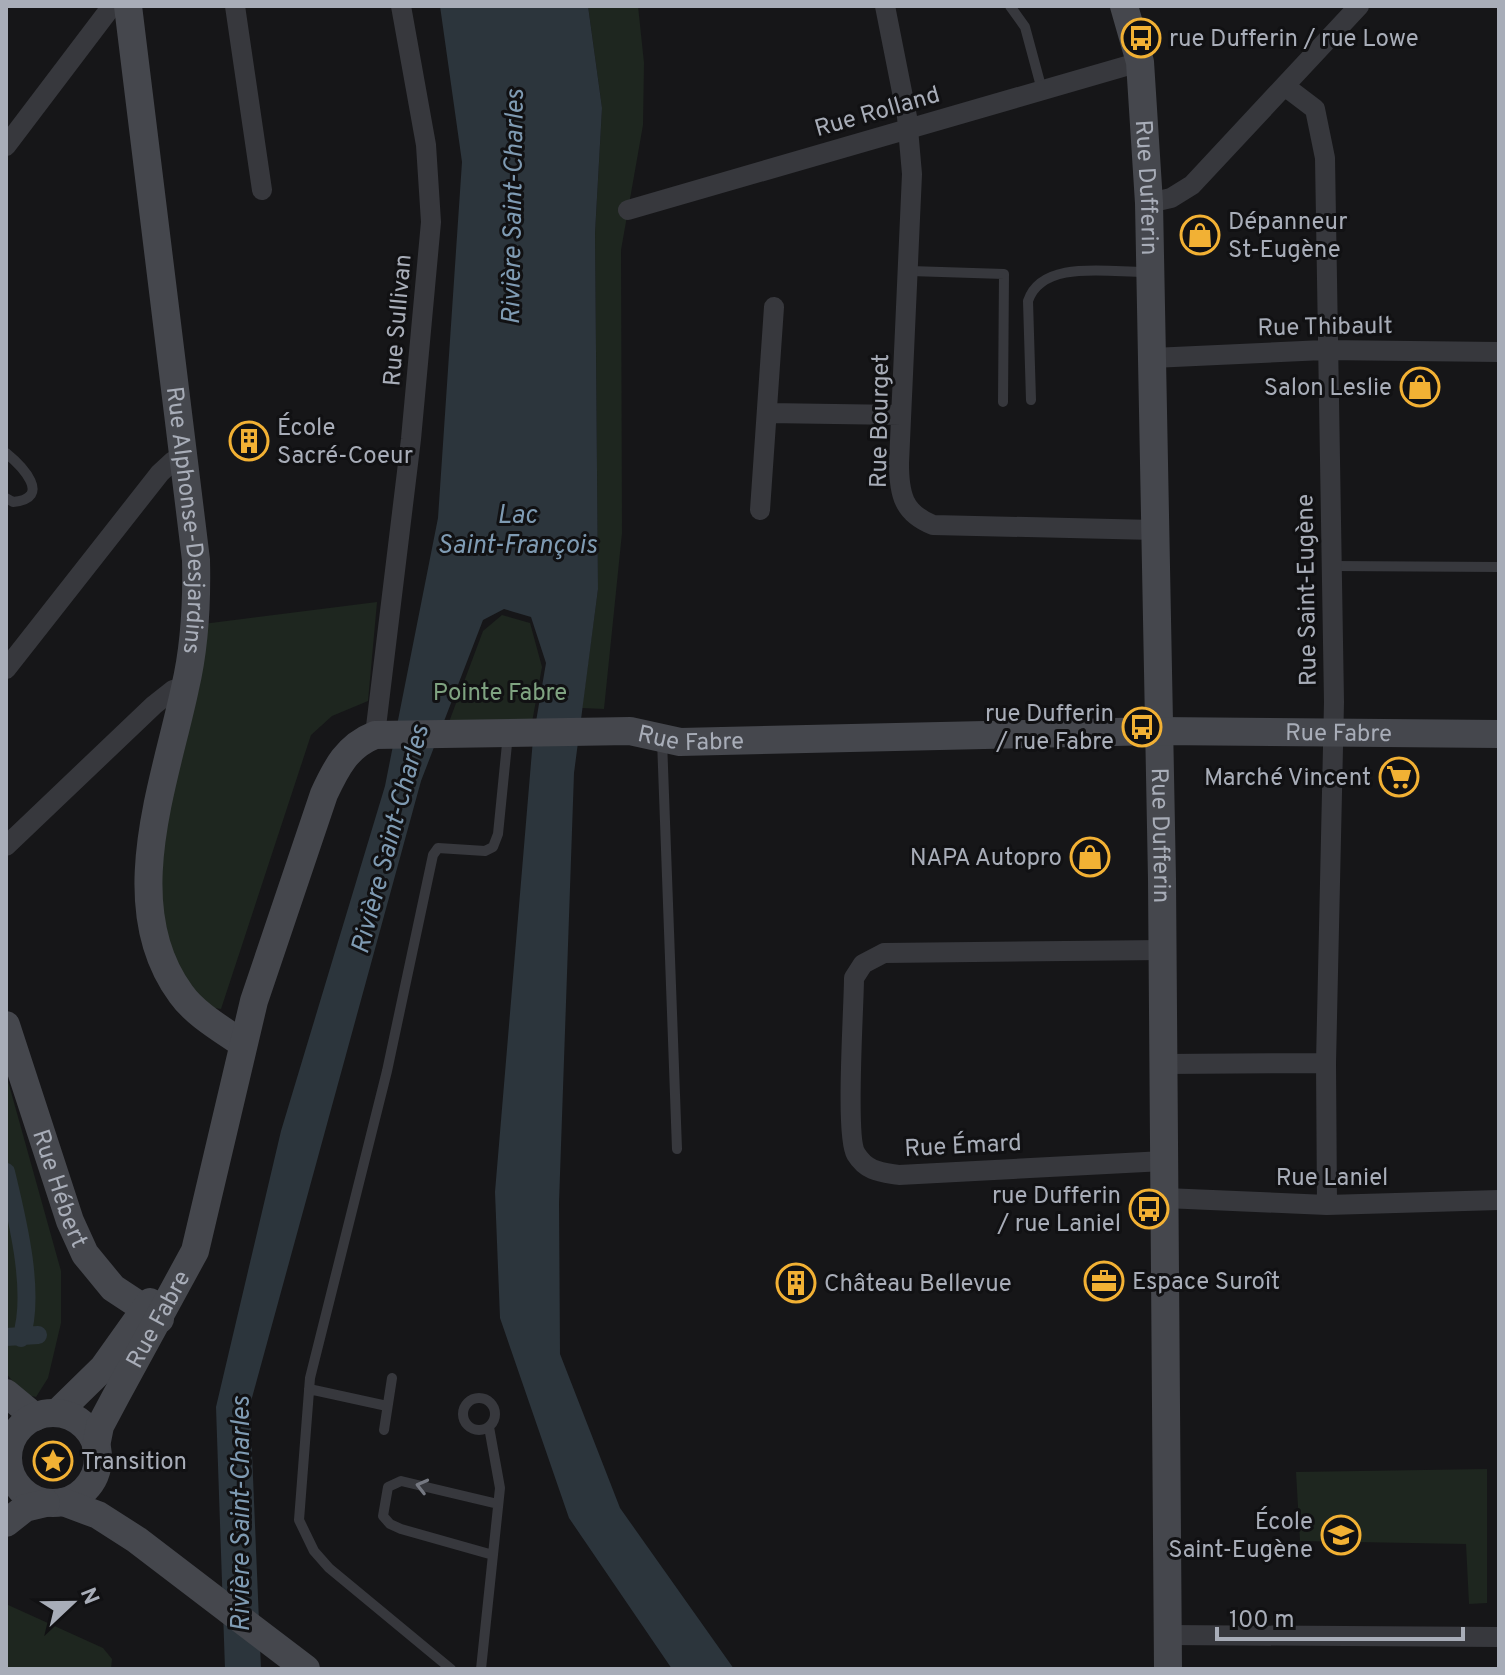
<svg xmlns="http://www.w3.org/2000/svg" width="1505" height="1675" viewBox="0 0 1505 1675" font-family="Overpass,sans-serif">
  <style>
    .green { fill: #1e261f }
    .water { fill: #2c353c }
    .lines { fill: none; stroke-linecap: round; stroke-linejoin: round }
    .canal { stroke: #2c353c; stroke-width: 18 }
    .lane { stroke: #37383d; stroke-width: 10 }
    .street { stroke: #37383d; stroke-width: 20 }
    .secondary { stroke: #45474d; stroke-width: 28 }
    .oneway { stroke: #757881 }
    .labels { text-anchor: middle; stroke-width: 6; stroke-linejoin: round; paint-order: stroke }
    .poi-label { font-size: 24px; fill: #a8adb8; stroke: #111113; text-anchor: start }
    .street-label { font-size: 24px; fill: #a8adb8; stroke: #111113 }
    .park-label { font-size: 24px; fill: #7fa381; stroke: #111113 }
    .water-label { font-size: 26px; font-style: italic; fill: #7f9bb3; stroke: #111113 }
  </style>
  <rect width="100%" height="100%" fill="#161618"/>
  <!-- green -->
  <path class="green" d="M588,6H638L644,63L643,125L621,250L622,533L604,709L582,708L598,589L595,233L602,108Z
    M377,602L368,701L332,716L311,735L221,1009L203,1006L163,941L155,880L203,624Z
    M502,615L530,623L542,667L531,728L446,730L483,631Z
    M6,1074L61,1271V1323L48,1378L36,1397L23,1394L6,1373Z
    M1487,1469V1603L1469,1604L1466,1544L1300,1541L1296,1472Z
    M6,1604L103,1648L112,1659L111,1669H6Z"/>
  <!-- water -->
  <path class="water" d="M440,6H588L602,108L595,233L598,589L574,773L559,1203L560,1354L620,1508L734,1669H672L569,1518L500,1318L495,1192L533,739L546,663L531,617L504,609L483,620L421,781L250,1405L261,1669H225L216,1407L281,1131L385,786L438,518L462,162Z"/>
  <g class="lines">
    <!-- canal -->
    <path class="canal" d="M6,1172C17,1218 36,1293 21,1338
      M6,1337L38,1335"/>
    <!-- lane -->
    <path class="lane" d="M1010,6L1025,27L1042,90
      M910,271L1004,274L1003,402
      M1031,400L1028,301C1042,258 1112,273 1148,272
      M6,453C22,466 53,498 13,502L6,498
      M1333,566L1499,567
      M662,740L677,1149
      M309,1389L387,1406
      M463 1414a16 16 0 1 1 32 0a16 16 0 1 1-32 0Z
      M384,1430L392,1378
      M493,1555L401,1529L390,1524L383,1516L388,1487L401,1481L498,1504
      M451,1669L329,1568L314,1551L299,1520L310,1378L387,1071L433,855L438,848L485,851L493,847L498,834L508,734
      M481,1669L500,1488L489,1427"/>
    <!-- street -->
    <path class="street" d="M235,6L262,190
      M885,6L907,117L912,174L899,463C899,494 903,513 933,525L1155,530
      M1286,87L1315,109L1325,158L1334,702L1326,1063L1327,1205
      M6,146L112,6
      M1149,203L1171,198L1192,185L1359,6
      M628,210L1140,62
      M1152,358L1324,350L1499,352
      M768,413L901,415
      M760,510L774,307
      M6,669L160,473L173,461L184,459
      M375,735L411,439L431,222L426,145L401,6
      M6,846L154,705L173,690L186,686
      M1163,950L884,953L863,964L854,978C854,1007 845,1137 856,1154C867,1172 881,1172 899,1175L1164,1161
      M1164,1064L1326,1063
      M1165,1198L1327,1205L1499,1200
      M1168,1635L1499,1637"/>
    <!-- secondary -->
    <g class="secondary">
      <path id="s1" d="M128,6L196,560C197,603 195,646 185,688C165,783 116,906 181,994C195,1014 223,1030 243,1044"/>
      <path id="s2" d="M1124,6L1140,62L1149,203L1162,879L1168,1669"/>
      <path id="s3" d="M6,1025L70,1221L85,1254L113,1288L160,1319"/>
      <path d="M6,1393L35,1417"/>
      <path d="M57,1413L103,1368L150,1302"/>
      <circle cx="53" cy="1458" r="45"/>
      <path id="s4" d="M96,1446L100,1426L116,1396L195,1251L254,1001L324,794C336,768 347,746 375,735L630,731L680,742L1158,731L1499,734"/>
      <path d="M63,1502L98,1515L137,1540L306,1669"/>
      <path d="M6,1523L25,1508L46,1503"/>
    </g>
  </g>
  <!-- one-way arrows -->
  <defs><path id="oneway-chevron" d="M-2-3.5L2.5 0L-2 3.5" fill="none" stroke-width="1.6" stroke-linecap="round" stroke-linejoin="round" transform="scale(2)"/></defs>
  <use class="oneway" href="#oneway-chevron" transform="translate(422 1486) rotate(-166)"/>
  <!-- icons -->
  <defs>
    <g id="bus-ring" transform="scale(2)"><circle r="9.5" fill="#111113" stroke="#f2b134" stroke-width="1.5"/><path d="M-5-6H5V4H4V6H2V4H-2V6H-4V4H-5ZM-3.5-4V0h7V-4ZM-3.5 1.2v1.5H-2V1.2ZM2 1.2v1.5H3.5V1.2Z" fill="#f2b134"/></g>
    <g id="shop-ring" transform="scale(2)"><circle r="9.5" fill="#111113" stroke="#f2b134" stroke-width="1.5"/><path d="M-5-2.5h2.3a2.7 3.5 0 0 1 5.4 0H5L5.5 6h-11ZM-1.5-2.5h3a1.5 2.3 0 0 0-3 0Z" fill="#f2b134"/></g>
    <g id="building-ring" transform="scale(2)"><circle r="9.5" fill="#111113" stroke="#f2b134" stroke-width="1.5"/><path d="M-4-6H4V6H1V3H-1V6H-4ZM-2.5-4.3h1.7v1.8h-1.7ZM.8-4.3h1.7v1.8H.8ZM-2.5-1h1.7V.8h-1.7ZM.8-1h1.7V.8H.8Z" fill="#f2b134"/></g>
    <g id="supermarket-ring" transform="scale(2)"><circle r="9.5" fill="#111113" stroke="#f2b134" stroke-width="1.5"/><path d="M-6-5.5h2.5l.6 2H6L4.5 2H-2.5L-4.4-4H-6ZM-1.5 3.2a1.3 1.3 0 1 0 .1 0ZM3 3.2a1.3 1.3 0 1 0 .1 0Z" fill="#f2b134"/></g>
    <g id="office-ring" transform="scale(2)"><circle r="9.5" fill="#111113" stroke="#f2b134" stroke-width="1.5"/><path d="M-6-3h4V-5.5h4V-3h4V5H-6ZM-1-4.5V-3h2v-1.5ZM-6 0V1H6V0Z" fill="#f2b134"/></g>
    <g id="sight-ring" transform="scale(2)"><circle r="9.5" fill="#111113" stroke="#f2b134" stroke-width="1.5"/><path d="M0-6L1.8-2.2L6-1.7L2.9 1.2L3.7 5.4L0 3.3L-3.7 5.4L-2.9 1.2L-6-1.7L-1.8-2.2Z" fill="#f2b134"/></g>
    <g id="school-ring" transform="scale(2)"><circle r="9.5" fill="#111113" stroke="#f2b134" stroke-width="1.5"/><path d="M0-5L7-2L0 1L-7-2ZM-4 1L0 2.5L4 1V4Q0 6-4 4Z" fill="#f2b134"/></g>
  </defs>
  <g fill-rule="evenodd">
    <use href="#bus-ring" x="1141" y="38"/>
    <use href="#shop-ring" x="1200" y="235"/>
    <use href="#shop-ring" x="1420" y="387"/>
    <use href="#building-ring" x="249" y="441"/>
    <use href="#bus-ring" x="1142" y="727"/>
    <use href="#supermarket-ring" x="1399" y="777"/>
    <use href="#shop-ring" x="1090" y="857"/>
    <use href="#bus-ring" x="1149" y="1209"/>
    <use href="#office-ring" x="1104" y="1281"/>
    <use href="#building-ring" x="796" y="1283"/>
    <use href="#sight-ring" x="53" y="1461"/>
    <use href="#school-ring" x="1341" y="1535"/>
  </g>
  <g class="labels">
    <!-- poi labels -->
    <g class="poi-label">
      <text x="1169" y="46">rue Dufferin / rue Lowe</text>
      <text x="1228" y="229">Dépanneur<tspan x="1228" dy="28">St-Eugène</tspan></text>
      <text x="1392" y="395" text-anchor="end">Salon Leslie</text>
      <text x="277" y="435">École<tspan x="277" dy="28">Sacré-Coeur</tspan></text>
      <text x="1114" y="721" text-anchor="end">rue Dufferin<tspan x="1114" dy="28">/ rue Fabre</tspan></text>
      <text x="1371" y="785" text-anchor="end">Marché Vincent</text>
      <text x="1062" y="865" text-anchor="end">NAPA Autopro</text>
      <text x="1121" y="1203" text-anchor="end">rue Dufferin<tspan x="1121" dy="28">/ rue Laniel</tspan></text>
      <text x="1132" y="1289">Espace Suroît</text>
      <text x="824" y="1291">Château Bellevue</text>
      <text x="81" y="1469">Transition</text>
      <text x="1313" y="1529" text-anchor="end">École<tspan x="1313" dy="28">Saint-Eugène</tspan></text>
    </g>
    <!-- street labels -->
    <g class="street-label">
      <text transform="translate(877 111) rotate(-16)" y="8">Rue Rolland</text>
      <text dy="8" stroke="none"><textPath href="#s2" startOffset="184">Rue Dufferin</textPath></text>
      <text transform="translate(397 320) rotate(-85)" y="8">Rue Sullivan</text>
      <text transform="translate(1325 326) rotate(-1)" y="8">Rue Thibault</text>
      <text transform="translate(879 421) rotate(-89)" y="8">Rue Bourget</text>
      <text dy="8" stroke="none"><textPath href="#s1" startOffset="518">Rue Alphonse-Desjardins</textPath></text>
      <text transform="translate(1306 590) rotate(-91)" y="8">Rue Saint-Eugène</text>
      <text dy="8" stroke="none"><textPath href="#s4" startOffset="1740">Rue Fabre</textPath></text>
      <text dy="8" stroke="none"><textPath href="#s4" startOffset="1092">Rue Fabre</textPath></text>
      <text dy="8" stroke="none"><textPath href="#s2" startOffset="832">Rue Dufferin</textPath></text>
      <text transform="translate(963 1145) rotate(-3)" y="8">Rue Émard</text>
      <text x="1332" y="1185">Rue Laniel</text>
      <text dy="8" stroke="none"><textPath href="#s3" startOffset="172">Rue Hébert</textPath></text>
      <text dy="8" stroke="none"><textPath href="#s4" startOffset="142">Rue Fabre</textPath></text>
    </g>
    <!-- park labels -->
    <g class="park-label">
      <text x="500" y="700">Pointe Fabre</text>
    </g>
    <!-- water labels -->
    <g class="water-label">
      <text transform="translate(512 207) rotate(-89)" y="9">Rivière Saint-Charles</text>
      <text x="517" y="523">Lac<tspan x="517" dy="30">Saint-François</tspan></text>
      <text transform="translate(389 839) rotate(-75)" y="9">Rivière Saint-Charles</text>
      <text transform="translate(240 1514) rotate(-90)" y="9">Rivière Saint-Charles</text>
    </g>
  </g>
  <!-- border -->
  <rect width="1505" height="1675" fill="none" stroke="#a8adb8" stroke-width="16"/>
  <!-- north arrow -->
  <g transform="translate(72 1603) rotate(68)" stroke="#111113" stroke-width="6" paint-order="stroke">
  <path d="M0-6L14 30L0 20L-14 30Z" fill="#a8adb8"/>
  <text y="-12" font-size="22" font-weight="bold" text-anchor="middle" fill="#a8adb8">N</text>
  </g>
  <!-- scale -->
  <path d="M1217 1627v12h246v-12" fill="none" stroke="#a8adb8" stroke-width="4"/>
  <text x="1229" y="1627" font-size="24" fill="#a8adb8" stroke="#111113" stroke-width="6" paint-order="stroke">100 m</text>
</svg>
